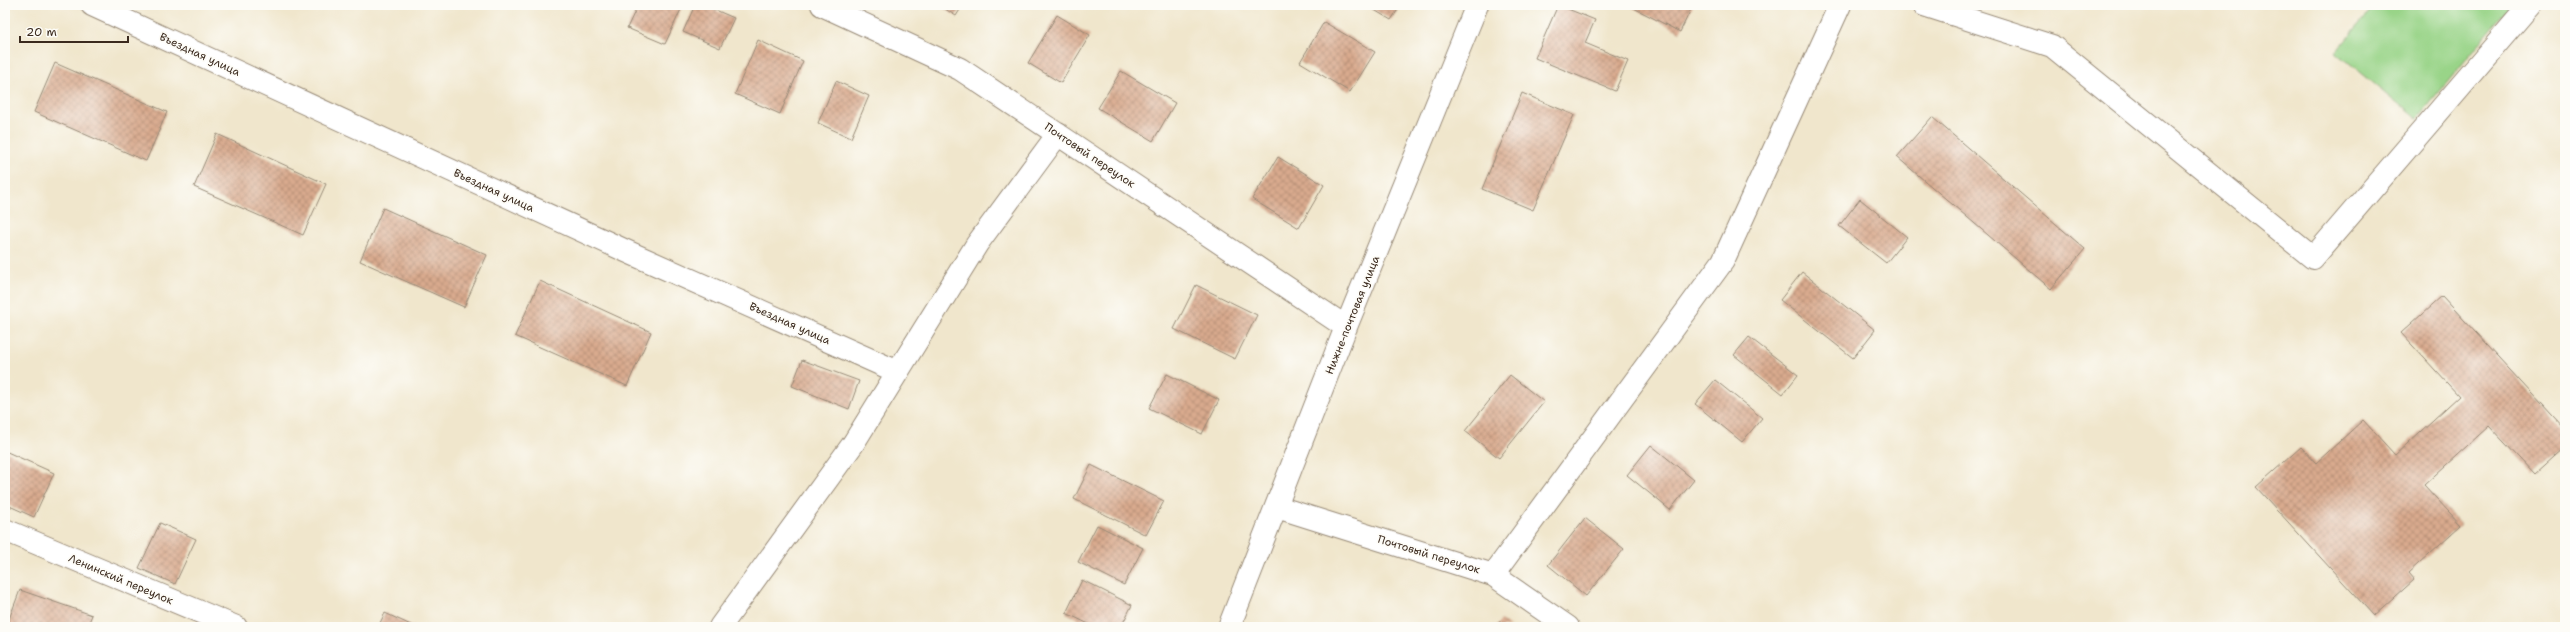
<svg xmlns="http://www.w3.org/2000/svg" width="2570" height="632" viewBox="0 0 2570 632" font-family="'Shantell Sans',sans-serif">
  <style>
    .green { fill: #99d488; stroke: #6a7f53 }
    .building { fill: url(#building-cross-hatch) }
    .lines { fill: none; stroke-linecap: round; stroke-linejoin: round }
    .minor-casing { stroke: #968875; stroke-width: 24 }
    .minor { stroke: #fff; stroke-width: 22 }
    .labels { text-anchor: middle; stroke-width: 3.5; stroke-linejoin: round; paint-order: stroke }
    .street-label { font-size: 11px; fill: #3b2a1e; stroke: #fdfcf7 }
  </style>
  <defs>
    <pattern id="building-cross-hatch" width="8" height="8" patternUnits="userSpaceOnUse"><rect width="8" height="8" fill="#d9aa8e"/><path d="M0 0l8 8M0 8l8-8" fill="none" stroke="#b18b73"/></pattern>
  </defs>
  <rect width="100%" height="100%" fill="#fdfcf7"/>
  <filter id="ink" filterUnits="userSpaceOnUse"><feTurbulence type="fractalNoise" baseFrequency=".025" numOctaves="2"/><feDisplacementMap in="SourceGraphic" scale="8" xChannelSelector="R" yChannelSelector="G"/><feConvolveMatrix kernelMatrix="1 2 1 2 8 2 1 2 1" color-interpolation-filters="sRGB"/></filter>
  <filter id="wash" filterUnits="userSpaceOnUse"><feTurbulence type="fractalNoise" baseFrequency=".012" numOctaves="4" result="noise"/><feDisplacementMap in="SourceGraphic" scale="16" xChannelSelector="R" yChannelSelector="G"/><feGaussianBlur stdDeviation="0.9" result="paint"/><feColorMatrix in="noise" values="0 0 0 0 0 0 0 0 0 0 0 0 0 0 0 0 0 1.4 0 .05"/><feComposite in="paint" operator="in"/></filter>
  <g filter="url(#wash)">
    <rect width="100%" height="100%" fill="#f0e6cc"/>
    <!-- green -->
    <path class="green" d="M2375,5H2511L2417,119L2336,52Z"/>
    <g id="blocks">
      <!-- building -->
      <path class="building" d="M638,5H683L665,44L627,28Z
        M695,5H704L734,18L720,48L683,32Z
        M939,5H963L956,16Z
        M1366,5H1401L1391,20Z
        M1558,5L1595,20L1585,43L1628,61L1615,91L1535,58Z
        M1628,5H1693L1680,32Z
        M1057,15L1090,35L1061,83L1028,63Z
        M1324,22L1375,52L1350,92L1300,62Z
        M758,40L803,61L780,114L735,94Z
        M55,63L167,112L146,161L34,112Z
        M1121,71L1175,103L1153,141L1098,108Z
        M836,81L869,96L851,138L818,123Z
        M1522,93L1574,115L1533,210L1482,189Z
        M1932,117L2085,249L2051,289L1897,157Z
        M217,134L326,184L303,235L194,187Z
        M1278,157L1324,185L1299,228L1252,199Z
        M1860,199L1907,237L1886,263L1839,226Z
        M383,208L487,255L464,307L360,261Z
        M1802,272L1875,330L1853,358L1780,300Z
        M540,281L651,332L627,386L515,336Z
        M1196,285L1257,315L1235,359L1174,329Z
        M2442,296L2565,430V446L2534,474L2489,426L2424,485L2461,525L2408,573L2414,580L2374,616L2256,487L2301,447L2316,463L2363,420L2395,455L2459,396L2401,333Z
        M1749,337L1798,375L1783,394L1734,355Z
        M802,360L859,381L849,409L792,386Z
        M1167,374L1219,400L1202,434L1149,408Z
        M1510,375L1544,402L1499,458L1465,431Z
        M1715,380L1762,418L1742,442L1695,404Z
        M1651,445L1694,480L1670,510L1627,475Z
        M5,451L54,473L34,517L5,504Z
        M1091,465L1164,501L1146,535L1074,499Z
        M1585,518L1624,549L1586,596L1548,565Z
        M160,523L196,539L175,584L139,568Z
        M1097,525L1143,548L1124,585L1078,562Z
        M1082,580L1132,605L1121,627H1095L1066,613Z
        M20,590L92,615L87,627H6Z
        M385,613L415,627H378Z
        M1501,620L1510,627H1496Z"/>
    </g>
  </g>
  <g filter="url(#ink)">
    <use href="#blocks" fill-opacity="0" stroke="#968875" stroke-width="1"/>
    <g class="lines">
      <!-- minor casing -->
      <g class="minor-casing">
        <path id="minor" d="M92,5L626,251L898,372
          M822,5L960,69L1346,327
          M1924,5L2052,46L2313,258L2530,5
          M1277,507L1493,575L1568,627
          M5,530L236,627
          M1493,575L1723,261L1840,5
          M720,627L853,444L977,244L1058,134
          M1229,627L1346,327L1477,5"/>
      </g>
      <!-- minor -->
      <use href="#minor" class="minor"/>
    </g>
  </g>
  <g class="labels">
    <!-- street labels -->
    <g class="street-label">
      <text transform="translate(200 54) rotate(25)" y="4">Въездная улица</text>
      <text transform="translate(1090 155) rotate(34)" y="4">Почтовый переулок</text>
      <text transform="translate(494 190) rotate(25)" y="4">Въездная улица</text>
      <text transform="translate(1352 315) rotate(-68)" y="4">Нижне-почтовая улица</text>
      <text transform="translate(790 323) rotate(24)" y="4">Въездная улица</text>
      <text transform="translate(1429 554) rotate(17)" y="4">Почтовый переулок</text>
      <text transform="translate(121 579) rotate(23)" y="4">Ленинский переулок</text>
    </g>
  </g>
  <!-- margin -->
  <rect width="2570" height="632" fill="none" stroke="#fdfcf7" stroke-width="20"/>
  <!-- scale -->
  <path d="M20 36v6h108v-6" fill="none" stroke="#3b2a1e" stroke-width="2"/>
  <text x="26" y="36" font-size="12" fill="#3b2a1e" stroke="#fdfcf7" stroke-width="3" paint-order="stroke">20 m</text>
</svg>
